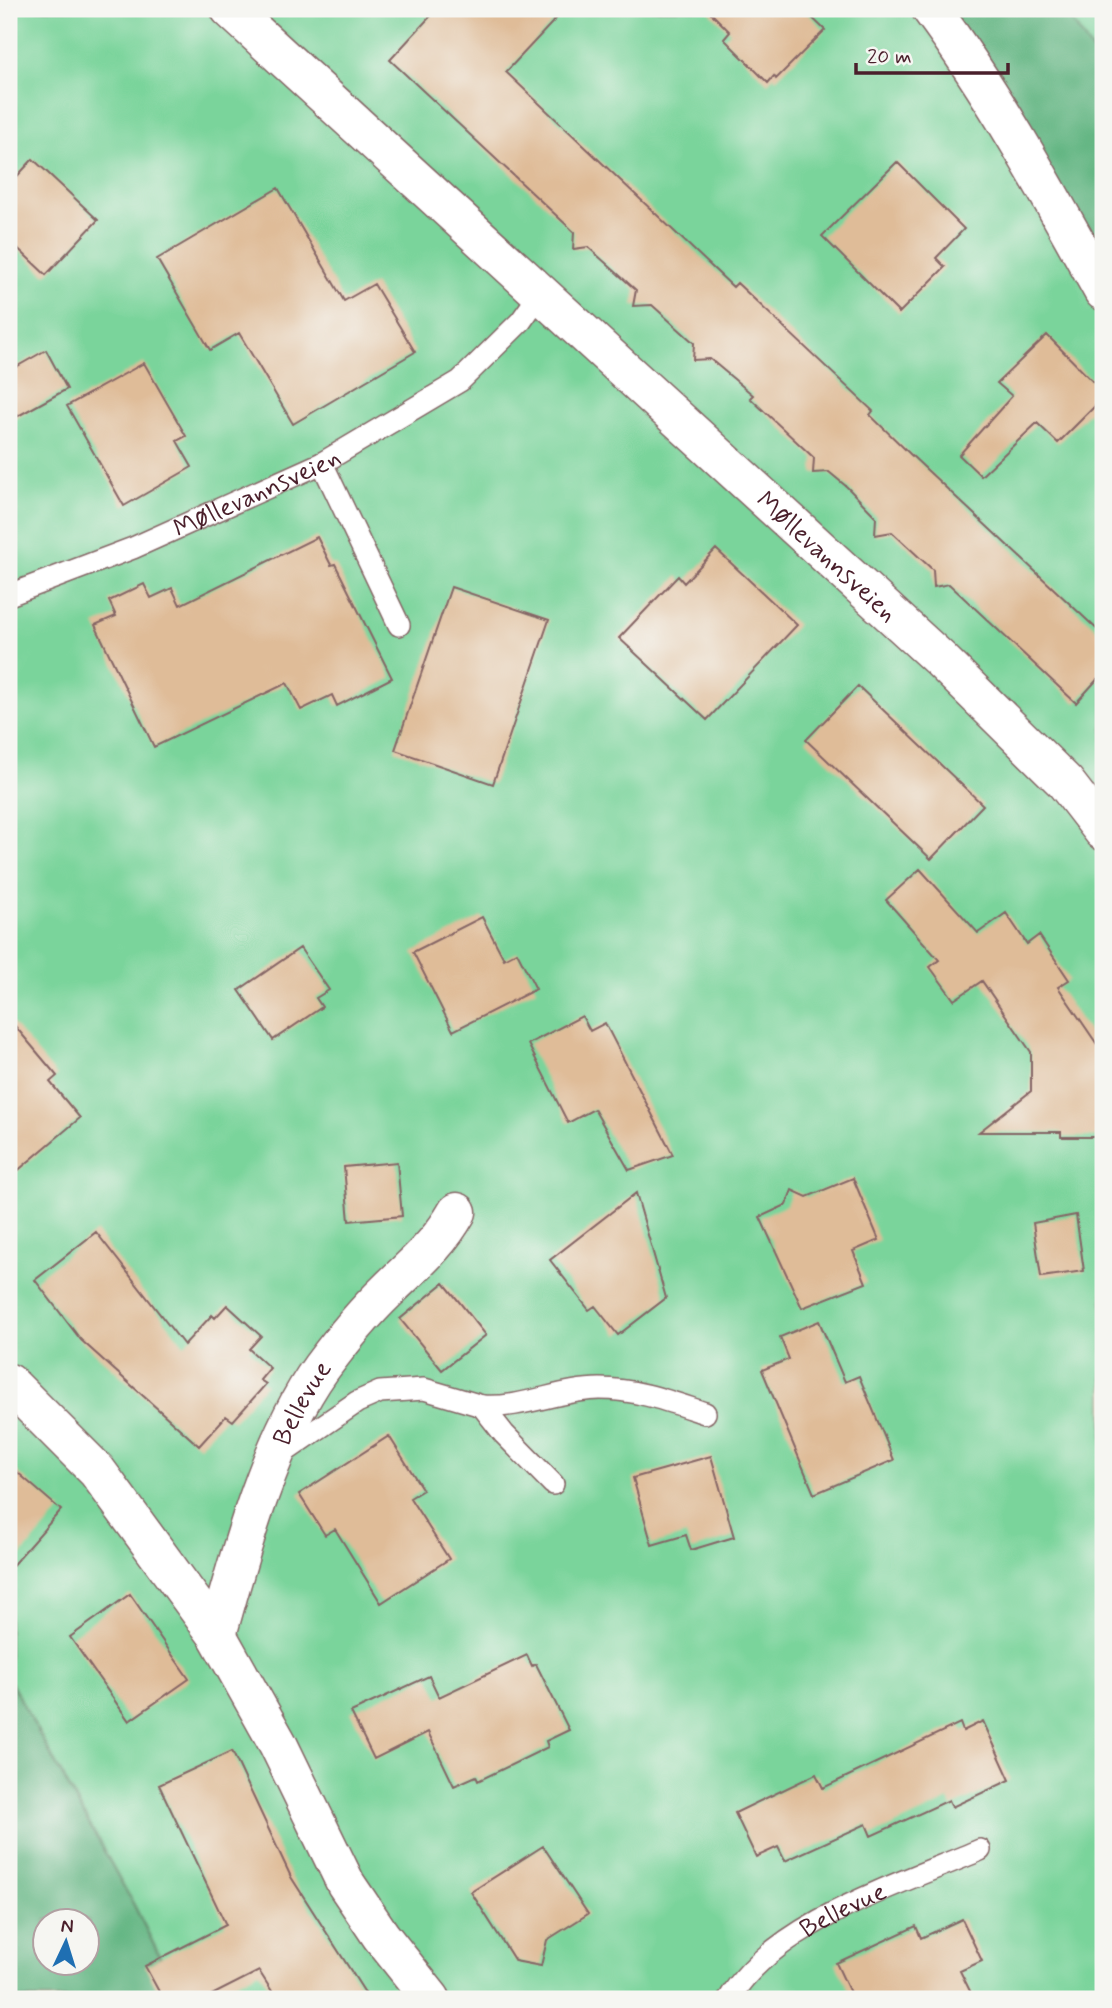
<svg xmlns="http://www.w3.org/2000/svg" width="1112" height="2008" viewBox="0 0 1112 2008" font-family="Mynerve,sans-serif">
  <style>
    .green { fill: #7ad49b; stroke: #627a63; stroke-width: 2; fill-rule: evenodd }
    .forest { fill: #63b683; stroke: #566a57; stroke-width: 2; fill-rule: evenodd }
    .building { fill: #dfbc98 }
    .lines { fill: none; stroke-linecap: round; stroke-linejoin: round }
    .lane-casing { stroke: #856565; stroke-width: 24 }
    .street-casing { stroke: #856565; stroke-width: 41 }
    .secondary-casing { stroke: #856565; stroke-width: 41 }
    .lane { stroke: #fff; stroke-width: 21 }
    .street { stroke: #fff; stroke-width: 38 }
    .secondary { stroke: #fff; stroke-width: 38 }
    .labels { text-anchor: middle; stroke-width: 6; stroke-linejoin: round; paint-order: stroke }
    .street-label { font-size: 26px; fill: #4a1f2b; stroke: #f6f6f2 }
  </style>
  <rect width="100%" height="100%" fill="#f6f6f2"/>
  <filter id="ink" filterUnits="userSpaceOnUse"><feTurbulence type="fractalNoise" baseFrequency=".0143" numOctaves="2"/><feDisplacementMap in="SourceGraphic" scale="14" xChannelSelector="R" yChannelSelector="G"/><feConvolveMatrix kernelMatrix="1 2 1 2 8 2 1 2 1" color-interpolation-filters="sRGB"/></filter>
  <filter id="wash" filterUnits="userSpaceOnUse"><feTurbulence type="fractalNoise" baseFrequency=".00686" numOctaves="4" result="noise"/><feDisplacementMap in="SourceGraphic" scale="28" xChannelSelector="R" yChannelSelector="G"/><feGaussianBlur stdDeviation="1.57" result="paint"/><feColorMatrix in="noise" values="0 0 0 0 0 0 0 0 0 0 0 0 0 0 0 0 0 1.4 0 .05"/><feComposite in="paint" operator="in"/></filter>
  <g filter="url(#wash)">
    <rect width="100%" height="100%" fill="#f2e6d0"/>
    <!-- green -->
    <path class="green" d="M9,9H1103V1999H9ZM46,1920H88V1962H46Z"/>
    <!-- forest -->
    <path class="forest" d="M919,9H1064L1103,67V271Z
      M9,1679L134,1905L181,1999H9ZM46,1920H88V1962H46Z"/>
    <g id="blocks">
      <!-- building -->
      <path class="building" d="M437,9H565L506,72L733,287L737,283L873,411L870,415L910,454L1103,635V673L1076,703L949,584L934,587L933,570L892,532L875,535L876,517L847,487L829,472L813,473L814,458L750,398L753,395L710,359L693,360L694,343L652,305L633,306L636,290L588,247L573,249L574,232L390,60Z
        M707,9H803L825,30L776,79L774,76L768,83L724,39L730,32Z
        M33,159L98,220L46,275L9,240V185Z
        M897,162L964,229L936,258L945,267L899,313L822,236Z
        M278,188L344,301L374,284L415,352L293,424L239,333L210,350L157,259Z
        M1047,335L1103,392V398L1058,443L1037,423L981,476L959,455L1012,396L997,383Z
        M46,350L67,389L9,421V371Z
        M144,363L186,436L177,441L192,467L124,506L67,406Z
        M317,537L331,565L335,564L392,678L337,706L332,695L301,710L287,683L154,747L95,625L116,616L109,601L144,584L151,598L172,588L180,605Z
        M716,549L797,625L707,720L619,638L678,576L684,583Z
        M451,587L549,620L493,784L395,750Z
        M858,686L983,805L931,859L806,740Z
        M920,869L978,933L1006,913L1027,944L1039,935L1069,980L1058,987L1103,1053V1137H1061V1132H979L1031,1091V1052L982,981L954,1000L930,967L939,960L886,900Z
        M482,917L504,959L517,952L536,989L453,1031L413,952Z
        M300,948L329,990L316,998L322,1007L273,1040L239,990Z
        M582,1016L590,1031L605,1023L673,1155L629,1170L594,1109L568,1123L528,1044Z
        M9,1019L57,1076L50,1082L80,1118L9,1178Z
        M397,1162L402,1216L349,1221L344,1167Z
        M853,1178L879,1240L853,1251L866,1283L802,1308L760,1217L786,1205L792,1190L807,1197Z
        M636,1193L666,1298L618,1335L595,1306L589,1310L550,1260Z
        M1076,1215L1084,1271L1041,1277L1033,1223Z
        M96,1232L184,1345L212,1315L215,1318L227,1305L261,1336L249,1349L270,1368L260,1380L266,1384L233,1421L226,1416L199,1446L81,1340L35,1280Z
        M444,1283L486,1335L442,1370L400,1319Z
        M819,1321L845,1382L859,1376L894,1460L814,1494L762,1370L789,1359L780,1337Z
        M389,1436L423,1490L410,1498L449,1559L381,1603L335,1529L325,1535L299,1494Z
        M711,1456L734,1537L691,1550L686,1535L652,1545L633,1478Z
        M9,1465L61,1510L9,1569Z
        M130,1594L189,1679L129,1721L70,1637Z
        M527,1655L532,1666L536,1664L569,1730L546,1741L548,1747L478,1781L476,1776L454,1786L428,1732L374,1759L351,1712L429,1676L439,1697Z
        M983,1721L1010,1780L952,1807L949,1800L871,1836L866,1824L785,1861L778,1847L756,1857L735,1813L816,1774L823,1788L960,1723L963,1731Z
        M232,1751L291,1877L369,1999H277L259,1971L204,1999H163L145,1966L226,1925L159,1785Z
        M543,1846L588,1914L547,1940L541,1966L515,1961L471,1892Z
        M962,1919L982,1961L960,1971L974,1999H853L836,1963L916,1926L921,1938Z"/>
    </g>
  </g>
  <g filter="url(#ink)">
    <use href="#blocks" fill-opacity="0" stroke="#856565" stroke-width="2"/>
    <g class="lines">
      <!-- lane casing -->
      <g class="lane-casing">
        <g id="lane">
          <path d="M322,463L399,625"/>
          <path id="s1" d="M9,595L133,548L322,463L460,381L521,321L540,294"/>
          <path d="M482,1406C522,1409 561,1389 600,1389C637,1389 671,1402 705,1413"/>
          <path d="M280,1455L357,1402L380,1392L424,1389L482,1406L504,1434L553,1484"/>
          <path id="s2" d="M729,1999C774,1923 900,1884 980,1850"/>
        </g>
      </g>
      <!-- street casing -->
      <g class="street-casing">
        <g id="street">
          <path d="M931,9C997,98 1049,194 1103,291"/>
          <path d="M9,1383L97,1471L217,1635L278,1744L346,1884L381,1936L431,1999"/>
          <path id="s3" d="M217,1635C240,1552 271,1437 321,1368C341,1341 363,1314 387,1291C415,1263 437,1247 457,1212"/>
        </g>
      </g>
      <!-- secondary casing -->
      <g class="secondary-casing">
        <g id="secondary">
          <path id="s4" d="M230,9L940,659L1065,782L1103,831"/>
        </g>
      </g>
      <!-- lane -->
      <use href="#lane" class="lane"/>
      <!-- street -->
      <use href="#street" class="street"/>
      <!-- secondary -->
      <use href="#secondary" class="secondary"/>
    </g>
  </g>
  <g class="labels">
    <!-- street labels -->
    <g class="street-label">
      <text dy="9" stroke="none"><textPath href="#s1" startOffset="268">Møllevannsveien</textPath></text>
      <text dy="9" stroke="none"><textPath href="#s4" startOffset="810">Møllevannsveien</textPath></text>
      <text dy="9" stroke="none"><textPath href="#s3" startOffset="248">Bellevue</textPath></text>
      <text dy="9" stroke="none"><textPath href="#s2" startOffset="147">Bellevue</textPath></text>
    </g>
  </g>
  <!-- margin -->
  <rect width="1112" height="2008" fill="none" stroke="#f6f6f2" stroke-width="35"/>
  <!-- north arrow -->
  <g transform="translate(66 1942) rotate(4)"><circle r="33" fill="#f6f6f2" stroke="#b1a0a2" stroke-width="2"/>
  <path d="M0-5L12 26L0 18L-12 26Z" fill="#1f6fb2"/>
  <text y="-10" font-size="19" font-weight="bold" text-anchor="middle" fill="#4a1f2b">N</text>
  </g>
  <!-- scale -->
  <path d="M856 63v10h152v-10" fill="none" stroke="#4a1f2b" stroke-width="3.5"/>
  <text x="867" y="63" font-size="21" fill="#4a1f2b" stroke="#f6f6f2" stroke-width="5" paint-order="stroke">20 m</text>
</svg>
